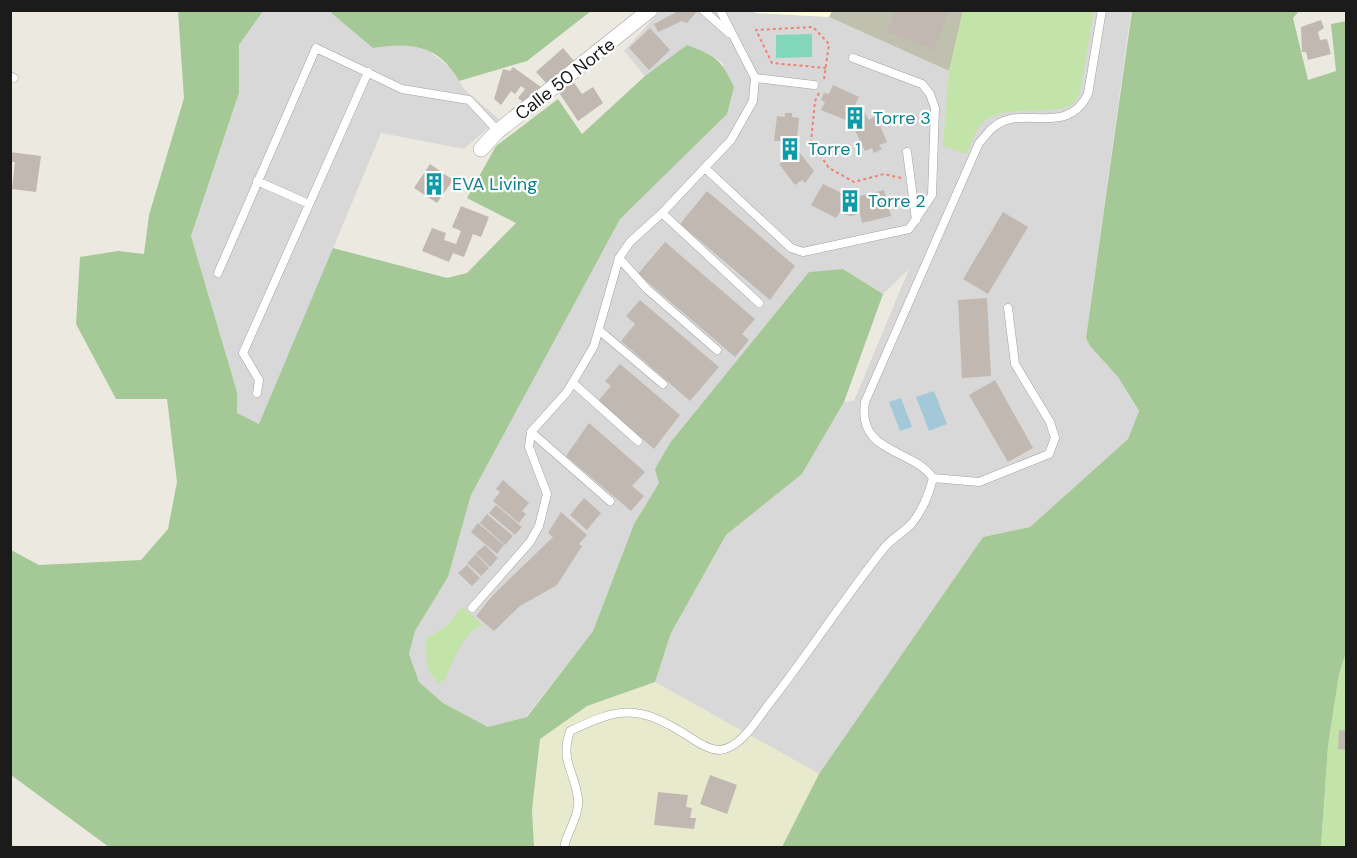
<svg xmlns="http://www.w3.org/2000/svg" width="1357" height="858" viewBox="0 0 1357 858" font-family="'DM Sans',sans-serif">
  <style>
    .residential { fill: #d9d8d8 }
    .education { fill: #fbfdd9 }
    .construction { fill: #bfc0ad }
    .farmland { fill: #e7eacc }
    .grass { fill: #c3e4a8 }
    .forest { fill: #a4c997 }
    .pitch { fill: #82d7ba }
    .water { fill: #a3c9d8 }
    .building { fill: #c0b8b1 }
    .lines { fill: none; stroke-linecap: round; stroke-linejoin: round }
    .lane-casing { stroke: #a2a2a2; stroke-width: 9 }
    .street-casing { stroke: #a2a2a2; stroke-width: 16 }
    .path { stroke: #f1816d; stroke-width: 2; stroke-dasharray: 3 3; stroke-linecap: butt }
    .lane { stroke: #fff; stroke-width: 8 }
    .street { stroke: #fff; stroke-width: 15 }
    .labels { text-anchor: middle; stroke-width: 4.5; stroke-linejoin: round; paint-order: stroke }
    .street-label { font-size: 18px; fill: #1b1b1b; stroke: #fff }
    .culture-label { font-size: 18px; fill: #0d838f; stroke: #fff; text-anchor: start }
  </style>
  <rect width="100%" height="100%" fill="#ece9e1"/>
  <!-- residential -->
  <path class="residential" d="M750,10L756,13L829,17L948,71L963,11H1131L1086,338L1090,346L1118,377L1139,412L1128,439L1030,527L983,537L819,774L655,682L671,633L726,535L802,474L844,402L854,401L909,269L883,294L843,269L809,272L776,315L659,483L634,524L593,631L526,717L488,727L443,703L419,682L409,654L415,631L448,577L471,495L620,218L727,113L723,63L707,53L687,45L645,76L624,51L660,11Z
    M263,11H329L373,47L401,43L425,48L452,69L464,89L499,119L464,149L381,133L260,424L237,414V392L191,236L239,93V45Z"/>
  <!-- education -->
  <path class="education" d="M750,11H832L829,17L756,13Z"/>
  <!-- construction -->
  <path class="construction" d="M832,11H963L949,71L829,17Z"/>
  <!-- farmland -->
  <path class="farmland" d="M655,682L819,774L782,847L534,848L532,810L540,739L587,706Z"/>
  <!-- grass -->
  <path class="grass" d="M963,11H1094L1080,91C1079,94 1077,100 1074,103C1059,116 1010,105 988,118C976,125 972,142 967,154L943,146L949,71Z
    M462,607L483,625C464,631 452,662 445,680L438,683L427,668L426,639L448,625Z
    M1346,653V847L1321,848L1328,746L1339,674Z"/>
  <!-- forest -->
  <path class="forest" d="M178,11H263L239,45V93L191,236L237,392V413L259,424L333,248L447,278L467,273L516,223L467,198L496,146L558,99L582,134L645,76L687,45C716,56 721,59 734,87L727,114L620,219L471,495L448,577L415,631L409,654L419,682L443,703L488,727L527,717L593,631L634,524L659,483L655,469L670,443L809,272L843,269L883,294L844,402L802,474L726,535L671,633L655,682L587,706L540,739L532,810L534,847H109L11,775V550L39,565L141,560L168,529L177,482L167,399H116L76,324L80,257L118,251L144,254L149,215L184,98Z
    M329,11H591L527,61L459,81C439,45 411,42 373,48Z
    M1132,11H1299L1293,18L1308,80L1336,71L1331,24L1346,21V653L1339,674L1328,746L1321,847H782L819,774L983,537L1030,527L1128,439L1139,411L1118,377L1090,346L1086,338Z"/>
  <!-- pitch -->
  <path class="pitch" d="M812,34V57L776,58V35Z"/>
  <!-- water -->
  <path class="water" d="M934,391L947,424L929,431L916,397Z
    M901,398L912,427L900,431L889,402Z"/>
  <!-- building -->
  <path class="building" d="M680,10H698L687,23L682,21L658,32L654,24Z
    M895,10H949L934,50L887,32Z
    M1321,20L1324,28L1318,32L1320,40L1327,39L1331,54L1308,60L1306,52H1302L1301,27Z
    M650,28L670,50L649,70L629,48Z
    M563,48L575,62L548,85L536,72Z
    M513,67L541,87L528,106L518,98L525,89L521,86L515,94L511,91L501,105L494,99L503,69L510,71Z
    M573,81L582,94L593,87L603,103L578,121L558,91Z
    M833,85L859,97L855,105L864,111L869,120L876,116L887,142L879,145L882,149L874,153L872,148L865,151L851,122L821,110L825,102L821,100L824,93L829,94Z
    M785,113H792V117L799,118L796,148L814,171L805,183L802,180L795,185L779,164L786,159L782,151V141H774L777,116L785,117Z
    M10,152L41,156L36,192L12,189L15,162H10Z
    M430,164L453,180L437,203L414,188Z
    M823,184L852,198L884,190L891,216L862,223L860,214L850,216L840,212L836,218L811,205Z
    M707,191L795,266L770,300L680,224Z
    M461,206L489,217L481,237L473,234L464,257L453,253L449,262L422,251L432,228L446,233L444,240L456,244L461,231L452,227Z
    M1003,212L1028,227L988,294L963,279Z
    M665,242L755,319L742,334L749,340L735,357L638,274Z
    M987,298L991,376L962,378L958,300Z
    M640,300L719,367L690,401L621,341L635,324L626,316Z
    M620,364L680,415L654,449L598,401L611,386L605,381Z
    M995,380L1033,448L1008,462L969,395Z
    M589,423L645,472L632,486L644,496L631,511L566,456Z
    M503,480L529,503L522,511L526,514L519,523L493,501L500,492L496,489Z
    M584,498L601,513L587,530L570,515Z
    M496,505L522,527L515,535L489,513Z
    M561,512L587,535L579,544L582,546L557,585L520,606L494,631L476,616L493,595L553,537L548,533Z
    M487,514L513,536L505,545L480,523Z
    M478,523L504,545L497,554L471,532Z
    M485,545L498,558L490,567L476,553Z
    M476,554L489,568L481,576L467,563Z
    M467,565L480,578L472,586L458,573Z
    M1339,730L1346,731V750L1338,749Z
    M710,775L737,785L727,814L700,804Z
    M658,792L688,795L686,807L692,808L690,818H696L694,829L654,825Z"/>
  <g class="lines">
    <!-- lane casing -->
    <g class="lane-casing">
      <path id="lane" d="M703,10L729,33
        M10,76L14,78
        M755,78L814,85
        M907,152L916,220
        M705,168L791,248L803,252L909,229L932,195L935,108L930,94L922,84L853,58
        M257,181L309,204
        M662,213L759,303
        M619,258L647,289L717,350
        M218,273L316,48L402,89L469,100L498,131
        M600,331L663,384
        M573,383L638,441
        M257,393L259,380L243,353L368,72
        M531,432L610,501
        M933,478C912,448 857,454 865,402L979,143C984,138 989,130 995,126C1024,104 1066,138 1088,94L1102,10
        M933,478L979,482L1049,454L1055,438L1050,422L1015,364L1008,308
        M472,608L530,542L539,526L547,494L529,447L531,432L567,392L594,346L619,258L630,242L662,213L731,140L753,101L755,78L720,10
        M564,848C567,831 580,816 578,798C574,770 560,761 570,731C620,707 638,704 688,736C697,742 709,750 720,750C741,748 757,719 769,704C809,653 844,598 885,547C893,537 905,532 912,523C923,510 929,494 933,478"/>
    </g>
    <!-- street casing -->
    <g class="street-casing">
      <path id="street" d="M481,149L498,131L650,10"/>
    </g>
    <!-- path -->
    <path class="path" d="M824,79L829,44L813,27L756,30L772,63L826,68
      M819,93L815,101L811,142L829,168L854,182L884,174L901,178"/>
    <!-- lane -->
    <use href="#lane" class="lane"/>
    <!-- street -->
    <use href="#street" class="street"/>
  </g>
  <!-- icons -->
  <defs>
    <g id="building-bare" transform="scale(1.8)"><path d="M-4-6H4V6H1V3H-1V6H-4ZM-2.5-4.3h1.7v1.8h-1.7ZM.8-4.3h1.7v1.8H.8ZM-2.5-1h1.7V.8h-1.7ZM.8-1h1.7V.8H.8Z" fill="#0f9aa8" stroke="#fff" stroke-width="2.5" paint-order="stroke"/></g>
  </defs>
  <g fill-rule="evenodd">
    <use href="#building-bare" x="855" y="118"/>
    <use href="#building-bare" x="790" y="149"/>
    <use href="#building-bare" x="434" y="184"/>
    <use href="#building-bare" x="850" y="201"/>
  </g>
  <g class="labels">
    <!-- street labels -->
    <g class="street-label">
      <text transform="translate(565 79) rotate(-38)" y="6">Calle 50 Norte</text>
    </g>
    <!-- culture labels -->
    <g class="culture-label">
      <text x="873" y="124">Torre 3</text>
      <text x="808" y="155">Torre 1</text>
      <text x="452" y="190">EVA Living</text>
      <text x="868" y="207">Torre 2</text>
    </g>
  </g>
  <!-- border -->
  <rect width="1357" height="858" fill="none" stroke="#1b1b1b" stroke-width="24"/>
</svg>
